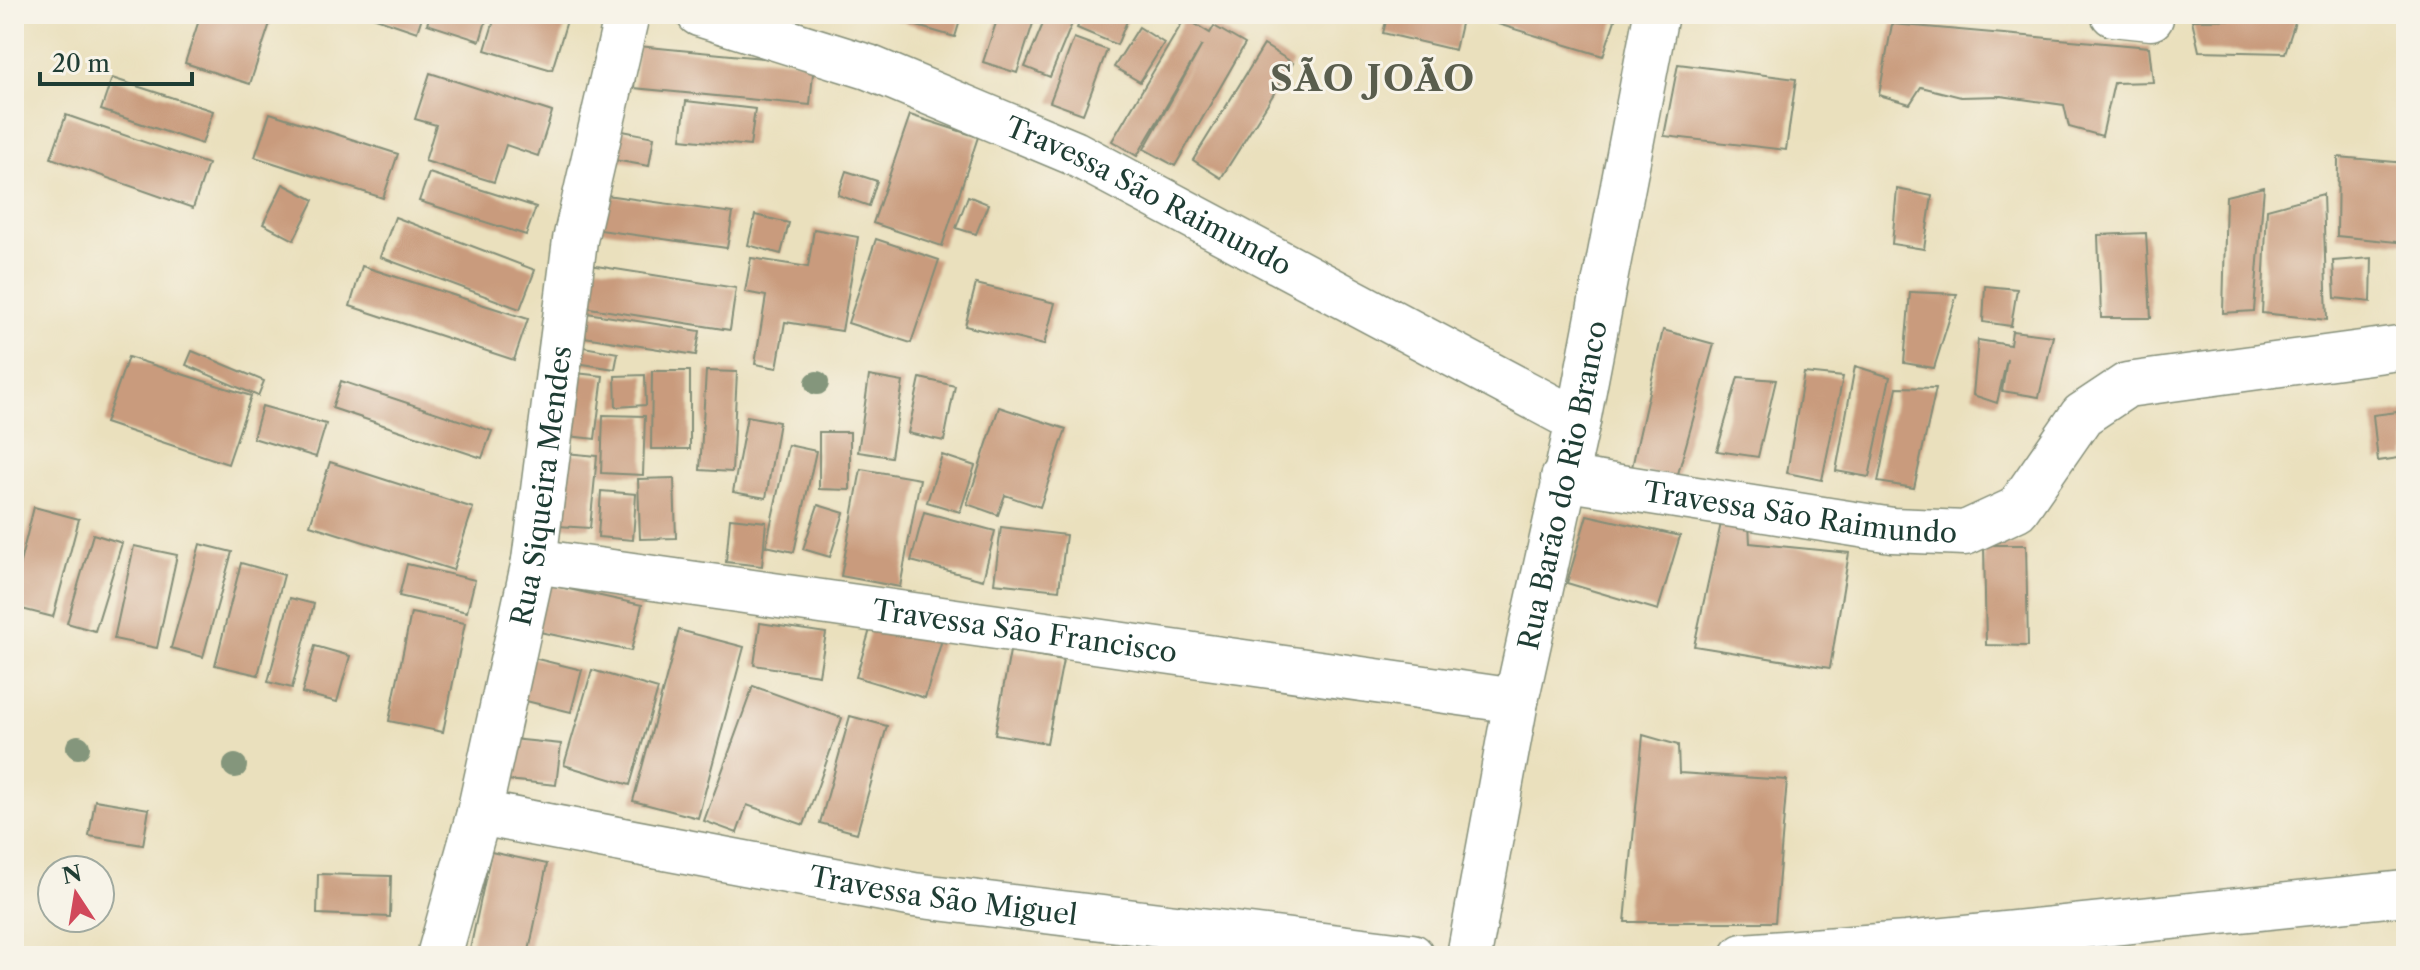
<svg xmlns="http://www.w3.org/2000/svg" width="2420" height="970" viewBox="0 0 2420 970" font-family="'Libre Caslon Text',serif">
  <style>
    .building { fill: #c99b7d }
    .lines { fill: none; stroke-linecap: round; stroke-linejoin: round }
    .minor-casing { stroke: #848e78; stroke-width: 47 }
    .minor { stroke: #fff; stroke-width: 44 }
    .tree { fill: #84967c }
    .labels { text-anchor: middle; stroke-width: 6; stroke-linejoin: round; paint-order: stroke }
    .street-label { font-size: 28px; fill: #1f3d34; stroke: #f7f3e8 }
    .district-label { font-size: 36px; font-weight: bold; letter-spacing: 2px; fill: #5a5e4e; stroke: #f7f3e8 }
  </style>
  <rect width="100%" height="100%" fill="#f7f3e8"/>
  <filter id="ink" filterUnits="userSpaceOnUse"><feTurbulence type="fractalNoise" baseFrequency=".0125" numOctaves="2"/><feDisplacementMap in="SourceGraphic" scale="16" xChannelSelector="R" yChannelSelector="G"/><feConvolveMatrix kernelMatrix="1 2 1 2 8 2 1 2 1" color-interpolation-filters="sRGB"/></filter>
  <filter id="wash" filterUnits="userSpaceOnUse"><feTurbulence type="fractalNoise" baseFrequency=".006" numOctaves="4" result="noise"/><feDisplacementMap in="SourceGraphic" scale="32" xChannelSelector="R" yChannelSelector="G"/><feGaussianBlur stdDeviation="1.8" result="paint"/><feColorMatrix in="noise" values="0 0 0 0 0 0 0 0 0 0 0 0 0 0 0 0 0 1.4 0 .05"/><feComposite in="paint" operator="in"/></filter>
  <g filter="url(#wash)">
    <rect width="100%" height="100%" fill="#eae0bd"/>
    <g id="blocks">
      <!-- building -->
      <path class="building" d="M201,14H273L250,84L185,63Z
        M364,14H423L417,32Z
        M431,14H488L480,41L427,24Z
        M496,14H569L552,70L485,50Z
        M887,14H962L955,37L886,17Z
        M999,14H1036L1017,73L983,62Z
        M1047,14H1076L1050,77L1025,67Z
        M1083,14H1130L1117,45L1077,28Z
        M1388,14L1463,15L1455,50L1383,33Z
        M1500,14H1595L1615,20L1603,56L1498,24Z
        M1185,18L1210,33L1214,26L1245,44L1175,166L1144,149L1202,45L1137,156L1112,141Z
        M2296,19L2285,53L2199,51L2192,20Z
        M1892,24L2149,47L2153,82L2114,83L2102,136L2069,127L2064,105L2001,96L1961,97L1921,87L1910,104L1879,95Z
        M1139,27L1164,43L1140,82L1114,67Z
        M1074,38L1107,50L1083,114L1050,102Z
        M1264,45L1293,63L1221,178L1193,160Z
        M638,46L814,63L810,105L634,88Z
        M1678,64L1796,79L1786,150L1664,136Z
        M430,73L552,112L538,156L506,145L494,182L425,161L436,125L415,119Z
        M112,78L213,111L202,144L101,110Z
        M686,101L755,109L750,146L681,139Z
        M270,113L398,154L383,198L255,157Z
        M66,115L208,164L193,208L51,158Z
        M910,115L978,137L942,246L873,223Z
        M607,128L654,137L649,166L602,158Z
        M2338,157L2406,163V243L2337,236Z
        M846,171L877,181L869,206L838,195Z
        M429,173L536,207L526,235L419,201Z
        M283,184L314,200L294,240L263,224Z
        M2264,187L2254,311L2223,313L2226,196Z
        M1897,189L1932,196L1924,249L1892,244Z
        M599,194L733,213L727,248L593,229Z
        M2323,194L2327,320L2262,313L2267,209Z
        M968,196L988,204L976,234L956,228Z
        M755,215L789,223L781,254L748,245Z
        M395,217L535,270L520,309L380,257Z
        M814,229L858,237L842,331L785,322L777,368L755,364L766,296L745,292L751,258L808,267Z
        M2146,233L2151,318H2101L2098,235Z
        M876,239L939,260L911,343L848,323Z
        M2372,258L2371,302L2335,298L2333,261Z
        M590,265L736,288L730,330L583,307Z
        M362,266L528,319L514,360L350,306Z
        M976,284L1055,303L1044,345L965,326Z
        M1985,286L2017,289L2011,326L1983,322Z
        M1910,292L1957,294L1934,368L1904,363Z
        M581,312L700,331L696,355L578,336Z
        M1663,330L1714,344L1676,481L1632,467Z
        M2012,331L2053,336L2039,397L2002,391L2007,359L1997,403L1973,395L1978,340L2010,345Z
        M572,345L618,353L615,369L570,362Z
        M192,351L264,381L258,396L186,365Z
        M128,357L251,396L228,464L105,423Z
        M1855,366L1890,377L1869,477L1836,471Z
        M652,371H690V449H651Z
        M706,371L737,372L732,472L700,470Z
        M566,372L603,376L595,439L559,435Z
        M1804,373L1843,377L1822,480L1787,473Z
        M645,375L646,405L616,407L615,376Z
        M869,376L903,382L891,457L858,452Z
        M1738,377L1776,380L1758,457L1717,451Z
        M920,378L955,386L944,441L908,433Z
        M341,381L492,431L482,458L332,408Z
        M1897,387L1936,388L1914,488L1878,482Z
        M262,406L326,424L316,457L253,438Z
        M999,407L1066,429L1040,507L1005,495L998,515L967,504Z
        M2406,411V457L2378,461L2373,415Z
        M603,415L645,416L643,475L601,473Z
        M747,416L779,422L766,498L733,492Z
        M819,432H850V490L819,489Z
        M788,445L816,451L794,552L766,546Z
        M565,453L597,456L590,528L558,526Z
        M942,455L975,466L960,512L927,502Z
        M330,462L473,508L453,570L310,525Z
        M861,469L920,479L900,587L841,576Z
        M674,478L676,538L640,539L638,479Z
        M601,491L636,494L633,540L598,537Z
        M818,505L844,513L830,557L803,549Z
        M34,507L79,519L53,617L14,607V586Z
        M924,512L995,531L983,580L911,561Z
        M1587,515L1680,536L1658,610L1567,583Z
        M730,518L766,522L762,566L726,562Z
        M1722,519L1749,524L1750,543L1849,553L1830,668L1694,646Z
        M1001,527L1066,535L1059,590L994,583Z
        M93,534L122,543L95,631L67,623Z
        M200,544L232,552L203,657L171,648Z
        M1984,545H2026L2028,646L1986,645Z
        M134,546L177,555L157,648L114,639Z
        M241,563L284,575L258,675L215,665Z
        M407,564L475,580L467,612L399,596Z
        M541,583L642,605L631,651L530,630Z
        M290,598L314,604L292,688L268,682Z
        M411,613L465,623L443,732L389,721Z
        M874,616L943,636L925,698L856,677Z
        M760,623L826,633L819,675L754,665Z
        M679,630L744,647L698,818L633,801Z
        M315,646L350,656L337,702L302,693Z
        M1010,651L1063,660L1047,743L995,734Z
        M529,657L582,670L571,712L518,699Z
        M592,670L658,689L630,785L564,765Z
        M753,686L842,718L804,825L747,805L737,833L704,821Z
        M850,716L887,726L857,833L820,823Z
        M1643,735L1678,745L1679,773L1787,780L1775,922H1625Z
        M512,739L561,744L556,785L507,780Z
        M95,800L149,809L143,845L89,836Z
        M491,852L547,864L528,956L469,954Z
        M318,874L391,876L390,917L317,914Z"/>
    </g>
  </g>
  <g filter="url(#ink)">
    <use href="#blocks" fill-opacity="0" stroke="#848e78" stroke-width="2"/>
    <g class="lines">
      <!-- minor casing -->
      <g class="minor-casing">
        <g id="minor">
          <path id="s1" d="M699,14L868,67L1074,153L1578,421"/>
          <path d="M2113,14L2151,18"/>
          <path id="s2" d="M1563,478L1892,530L1965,533L2017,509L2082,415L2127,385L2406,347"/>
          <path id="s3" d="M534,561L1516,701"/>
          <path id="s4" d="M479,813L914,895L1412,956"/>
          <path id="s5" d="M439,956L479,813L534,561L575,240L627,14"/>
          <path id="s6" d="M1469,956L1516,701L1578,421L1656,14"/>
          <path d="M1743,956L1906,944L2406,893"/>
        </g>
      </g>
      <!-- minor -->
      <use href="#minor" class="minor"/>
    </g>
    <!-- trees -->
    <g class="tree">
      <circle cx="817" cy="383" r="12"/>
      <circle cx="78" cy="747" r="12"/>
      <circle cx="235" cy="766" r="12"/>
    </g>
  </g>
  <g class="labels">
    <!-- street labels -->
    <g class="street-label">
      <text dy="10" stroke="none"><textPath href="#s1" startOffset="486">Travessa São Raimundo</textPath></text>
      <text dy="10" stroke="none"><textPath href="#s6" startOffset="480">Rua Barão do Rio Branco</textPath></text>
      <text dy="10" stroke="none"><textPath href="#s5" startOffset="482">Rua Siqueira Mendes</textPath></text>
      <text dy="10" stroke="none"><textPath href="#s2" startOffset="240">Travessa São Raimundo</textPath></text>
      <text dy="10" stroke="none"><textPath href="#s3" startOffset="496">Travessa São Francisco</textPath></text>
      <text dy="10" stroke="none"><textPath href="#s4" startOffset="472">Travessa São Miguel</textPath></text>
    </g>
    <!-- district labels -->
    <g class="district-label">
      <text x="1373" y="91">SÃO JOÃO</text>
    </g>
  </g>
  <!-- margin -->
  <rect width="2420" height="970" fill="none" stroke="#f7f3e8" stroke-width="48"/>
  <!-- north arrow -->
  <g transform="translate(76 894) rotate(348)"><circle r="38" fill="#f7f3e8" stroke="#a1aaa0" stroke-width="2"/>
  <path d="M0-6L14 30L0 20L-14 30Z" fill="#d1495b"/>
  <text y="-12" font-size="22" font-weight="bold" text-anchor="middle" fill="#1f3d34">N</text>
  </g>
  <!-- scale -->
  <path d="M40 72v12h152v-12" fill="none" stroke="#1f3d34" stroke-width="4"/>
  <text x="52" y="72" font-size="24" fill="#1f3d34" stroke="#f7f3e8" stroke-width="6" paint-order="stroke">20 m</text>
</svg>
